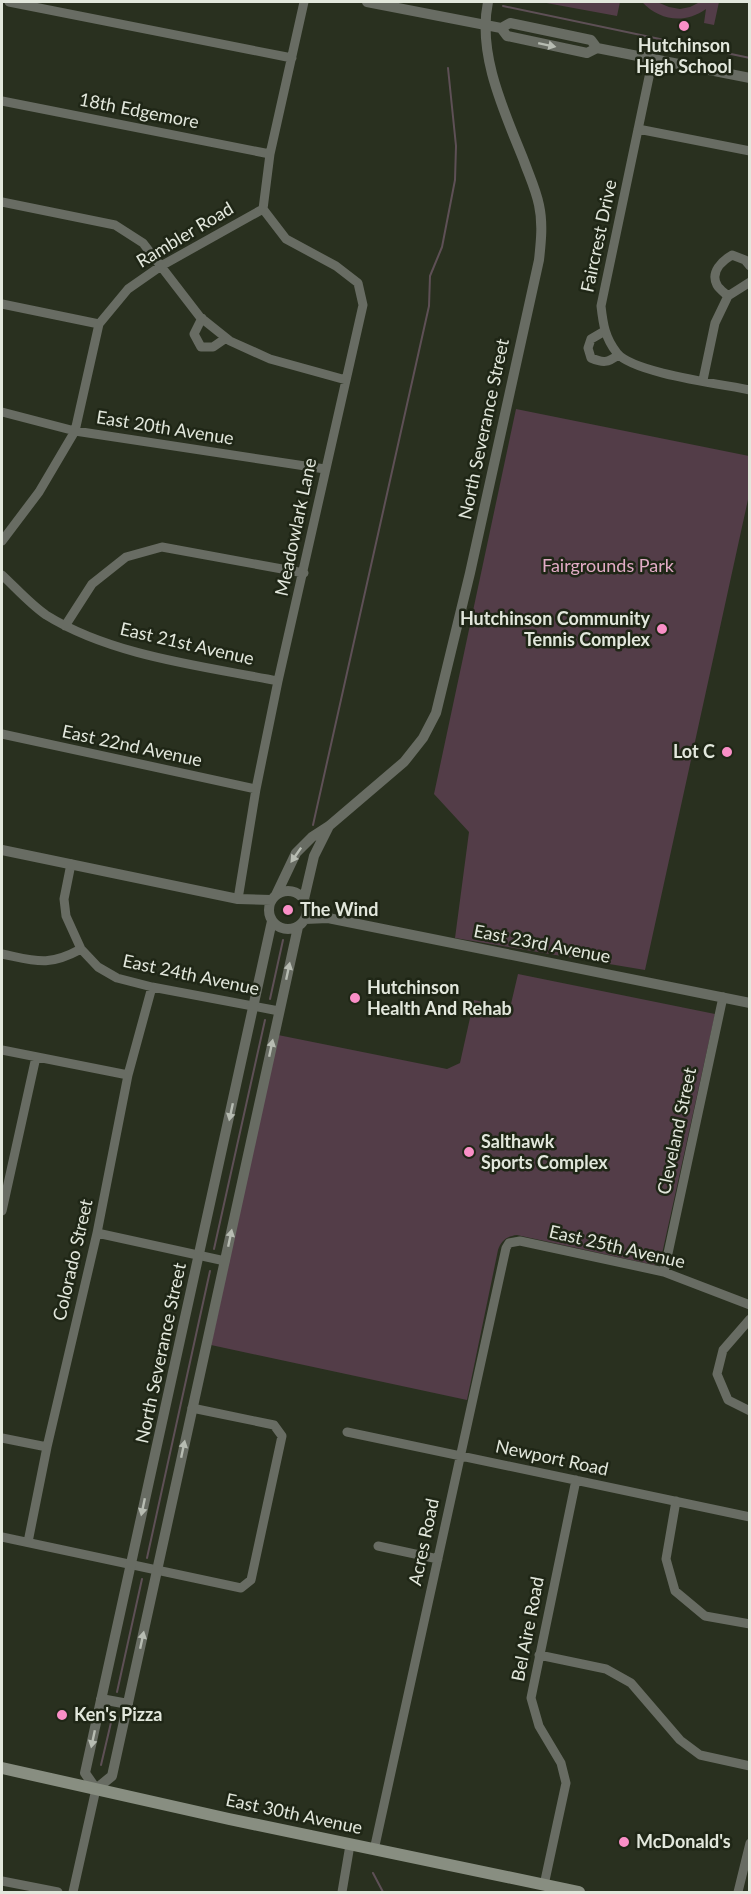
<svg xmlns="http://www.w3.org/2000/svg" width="751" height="1894" viewBox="0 0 751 1894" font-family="Lato,sans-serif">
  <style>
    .green { fill: #533d48 }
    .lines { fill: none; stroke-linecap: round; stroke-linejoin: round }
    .stream { stroke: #5e5056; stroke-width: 2 }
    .minor { stroke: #686c63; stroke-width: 9 }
    .tertiary { stroke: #686c63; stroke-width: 10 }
    .secondary { stroke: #888e81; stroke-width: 12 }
    .oneway { fill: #b7bcb2 }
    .poi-dot { fill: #fa8fc7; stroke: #1f2616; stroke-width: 2 }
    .labels { text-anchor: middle; stroke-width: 5; stroke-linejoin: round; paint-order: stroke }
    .poi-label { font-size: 18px; font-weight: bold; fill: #e2e7dc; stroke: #1f2616; text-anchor: start }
    .street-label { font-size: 18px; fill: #e2e7dc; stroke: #1f2616 }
    .park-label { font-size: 18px; fill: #e2acc6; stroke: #1f2616 }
  </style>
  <rect width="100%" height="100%" fill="#29301f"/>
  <!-- green -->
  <path class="green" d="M541,2H620L617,16Z
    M642,2H657L669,7L680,9L690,7L700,2H719L714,25L704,23L706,9C685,24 660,21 642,2Z
    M516,409L749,456V495L645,970L455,938L469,832L434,794Z
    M518,974L715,1014L660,1263L654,1265L517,1235C507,1236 501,1241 498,1250L467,1400L211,1345L278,1035L447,1069L460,1063L474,1000L510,1008Z"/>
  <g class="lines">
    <!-- stream -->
    <path class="stream" d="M503,6L750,58
      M313,825L429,306L430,276L442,247L455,180L456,146L448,68
      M270,999L283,940
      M214,1249L265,1020
      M147,1558L210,1271
      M117,1692L142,1579
      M101,1765L113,1714
      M373,1873L383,1892"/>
    <!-- minor -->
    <path class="minor" d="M9,2L292,58
      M653,58L601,306C603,324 605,338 617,353C633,373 721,384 750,390
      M2,101L270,154
      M638,129L750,151
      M2,202L115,225L143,243L200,317L230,341L270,359L346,380
      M263,209L270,154L304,2
      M728,296C725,293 719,289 717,285C710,272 722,261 732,255L745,260L750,266
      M2,304L99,324
      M202,318L194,334L201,347H213L226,338
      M603,332L591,339L588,348L591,358C603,363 608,363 618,355
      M703,380L715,323L728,296L750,282
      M2,412L75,431L325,469
      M2,541L39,492L75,431L99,324L128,289L161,266L263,209
      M2,575C16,588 30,604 46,615C112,656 202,666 278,681
      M65,626L92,584L126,557L162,547L304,573
      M2,734L256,789
      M71,864L64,899L66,916L81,949
      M238,899L256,789L278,681L363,305L358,283L336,266L286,239L263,209
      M2,954C36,961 48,967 81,949L98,967L117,978L152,987L279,1011
      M2,1050L128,1075
      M2,1211L36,1057
      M97,1233L225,1261
      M664,1272L723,997
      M750,1319L723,1350L717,1374L728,1400L750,1411
      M347,1432L750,1517
      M2,1438L47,1447
      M676,1501L666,1559L675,1591L705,1616L750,1624
      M2,1537L241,1588L251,1580L282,1436L274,1425L192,1408
      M28,1542L47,1447L97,1233L128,1075L152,987
      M378,1546L438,1559
      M539,1655L606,1669L631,1683L680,1740L700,1755L750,1766
      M374,1850L506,1248L509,1243L520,1241L664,1272L750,1305
      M2,1881L58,1892
      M544,1885L566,1783L561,1763L539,1726L531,1698L576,1480
      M73,1892L96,1789
      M342,1892L350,1845
      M738,1892L750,1843"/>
    <!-- tertiary -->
    <path class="tertiary" d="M367,2L501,28L510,23L553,32L591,40L597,48
      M501,28L507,36L587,53L597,48L750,78
      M2,850L238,899L271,900
      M269 910a19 19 0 1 1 38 0a19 19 0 1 1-38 0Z
      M276,895L296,853L312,837L329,826L404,762L423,738L436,713L470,573L539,260C541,242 543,223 539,205C536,190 529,175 524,161C505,113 477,55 488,2
      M304,899L314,856L329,826
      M305,919L328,918L750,1003
      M272,921L85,1773L96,1789L112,1776L298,927
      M101,1699L128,1704"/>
    <!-- secondary -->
    <path class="secondary" d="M2,1768L229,1819L579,1892"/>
  </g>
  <!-- one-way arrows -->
  <defs><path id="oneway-solid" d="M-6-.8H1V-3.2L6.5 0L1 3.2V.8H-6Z" transform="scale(1.5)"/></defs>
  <g class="oneway">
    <use href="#oneway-solid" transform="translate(547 45) rotate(12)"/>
    <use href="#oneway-solid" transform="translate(296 855) rotate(125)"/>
    <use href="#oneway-solid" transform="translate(288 971) rotate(-78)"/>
    <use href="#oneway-solid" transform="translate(271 1048) rotate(-78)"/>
    <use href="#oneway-solid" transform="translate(231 1112) rotate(102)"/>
    <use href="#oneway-solid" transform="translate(230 1238) rotate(-78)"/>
    <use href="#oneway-solid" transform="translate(183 1449) rotate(-78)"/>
    <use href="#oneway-solid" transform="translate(143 1507) rotate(102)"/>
    <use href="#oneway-solid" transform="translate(142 1640) rotate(-78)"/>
    <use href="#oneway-solid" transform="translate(93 1739) rotate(102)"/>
  </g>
  <!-- markers -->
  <g class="poi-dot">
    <circle cx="684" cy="26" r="6"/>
    <circle cx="662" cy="629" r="6"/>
    <circle cx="727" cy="752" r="6"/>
    <circle cx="288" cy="910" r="6"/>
    <circle cx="355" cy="998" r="6"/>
    <circle cx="469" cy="1152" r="6"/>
    <circle cx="62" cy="1715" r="6"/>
    <circle cx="624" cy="1842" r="6"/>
  </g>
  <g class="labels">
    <!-- poi labels -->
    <g class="poi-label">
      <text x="684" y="52" text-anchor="middle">Hutchinson<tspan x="684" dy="21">High School</tspan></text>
      <text x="650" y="625" text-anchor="end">Hutchinson Community<tspan x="650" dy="21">Tennis Complex</tspan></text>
      <text x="715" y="758" text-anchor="end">Lot C</text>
      <text x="300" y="916">The Wind</text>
      <text x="367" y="994">Hutchinson<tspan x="367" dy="21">Health And Rehab</tspan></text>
      <text x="481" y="1148">Salthawk<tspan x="481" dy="21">Sports Complex</tspan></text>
      <text x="74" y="1721">Ken's Pizza</text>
      <text x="636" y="1848">McDonald's</text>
    </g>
    <!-- street labels -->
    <g class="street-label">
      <text transform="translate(139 111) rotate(11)" y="6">18th Edgemore</text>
      <text transform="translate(185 235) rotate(-31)" y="6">Rambler Road</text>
      <text transform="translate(599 236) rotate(-78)" y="6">Faircrest Drive</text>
      <text transform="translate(165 428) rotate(9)" y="6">East 20th Avenue</text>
      <text transform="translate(484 429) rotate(-78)" y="6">North Severance Street</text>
      <text transform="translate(296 527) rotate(-78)" y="6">Meadowlark Lane</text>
      <text transform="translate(187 644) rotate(13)" y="6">East 21st Avenue</text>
      <text transform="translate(132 746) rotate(12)" y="6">East 22nd Avenue</text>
      <text transform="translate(542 944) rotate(11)" y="6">East 23rd Avenue</text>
      <text transform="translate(191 975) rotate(12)" y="6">East 24th Avenue</text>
      <text transform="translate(677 1131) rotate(-78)" y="6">Cleveland Street</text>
      <text transform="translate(617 1247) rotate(13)" y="6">East 25th Avenue</text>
      <text transform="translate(73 1260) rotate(-77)" y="6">Colorado Street</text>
      <text transform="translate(161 1353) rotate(-78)" y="6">North Severance Street</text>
      <text transform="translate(552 1458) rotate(12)" y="6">Newport Road</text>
      <text transform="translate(424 1542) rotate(-78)" y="6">Acres Road</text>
      <text transform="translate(528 1629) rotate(-79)" y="6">Bel Aire Road</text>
      <text transform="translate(294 1814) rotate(12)" y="6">East 30th Avenue</text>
    </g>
    <!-- park labels -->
    <g class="park-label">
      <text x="608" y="572">Fairgrounds Park</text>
    </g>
  </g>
  <!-- border -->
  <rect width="751" height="1894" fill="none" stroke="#e2e7dc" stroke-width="6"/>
</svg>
